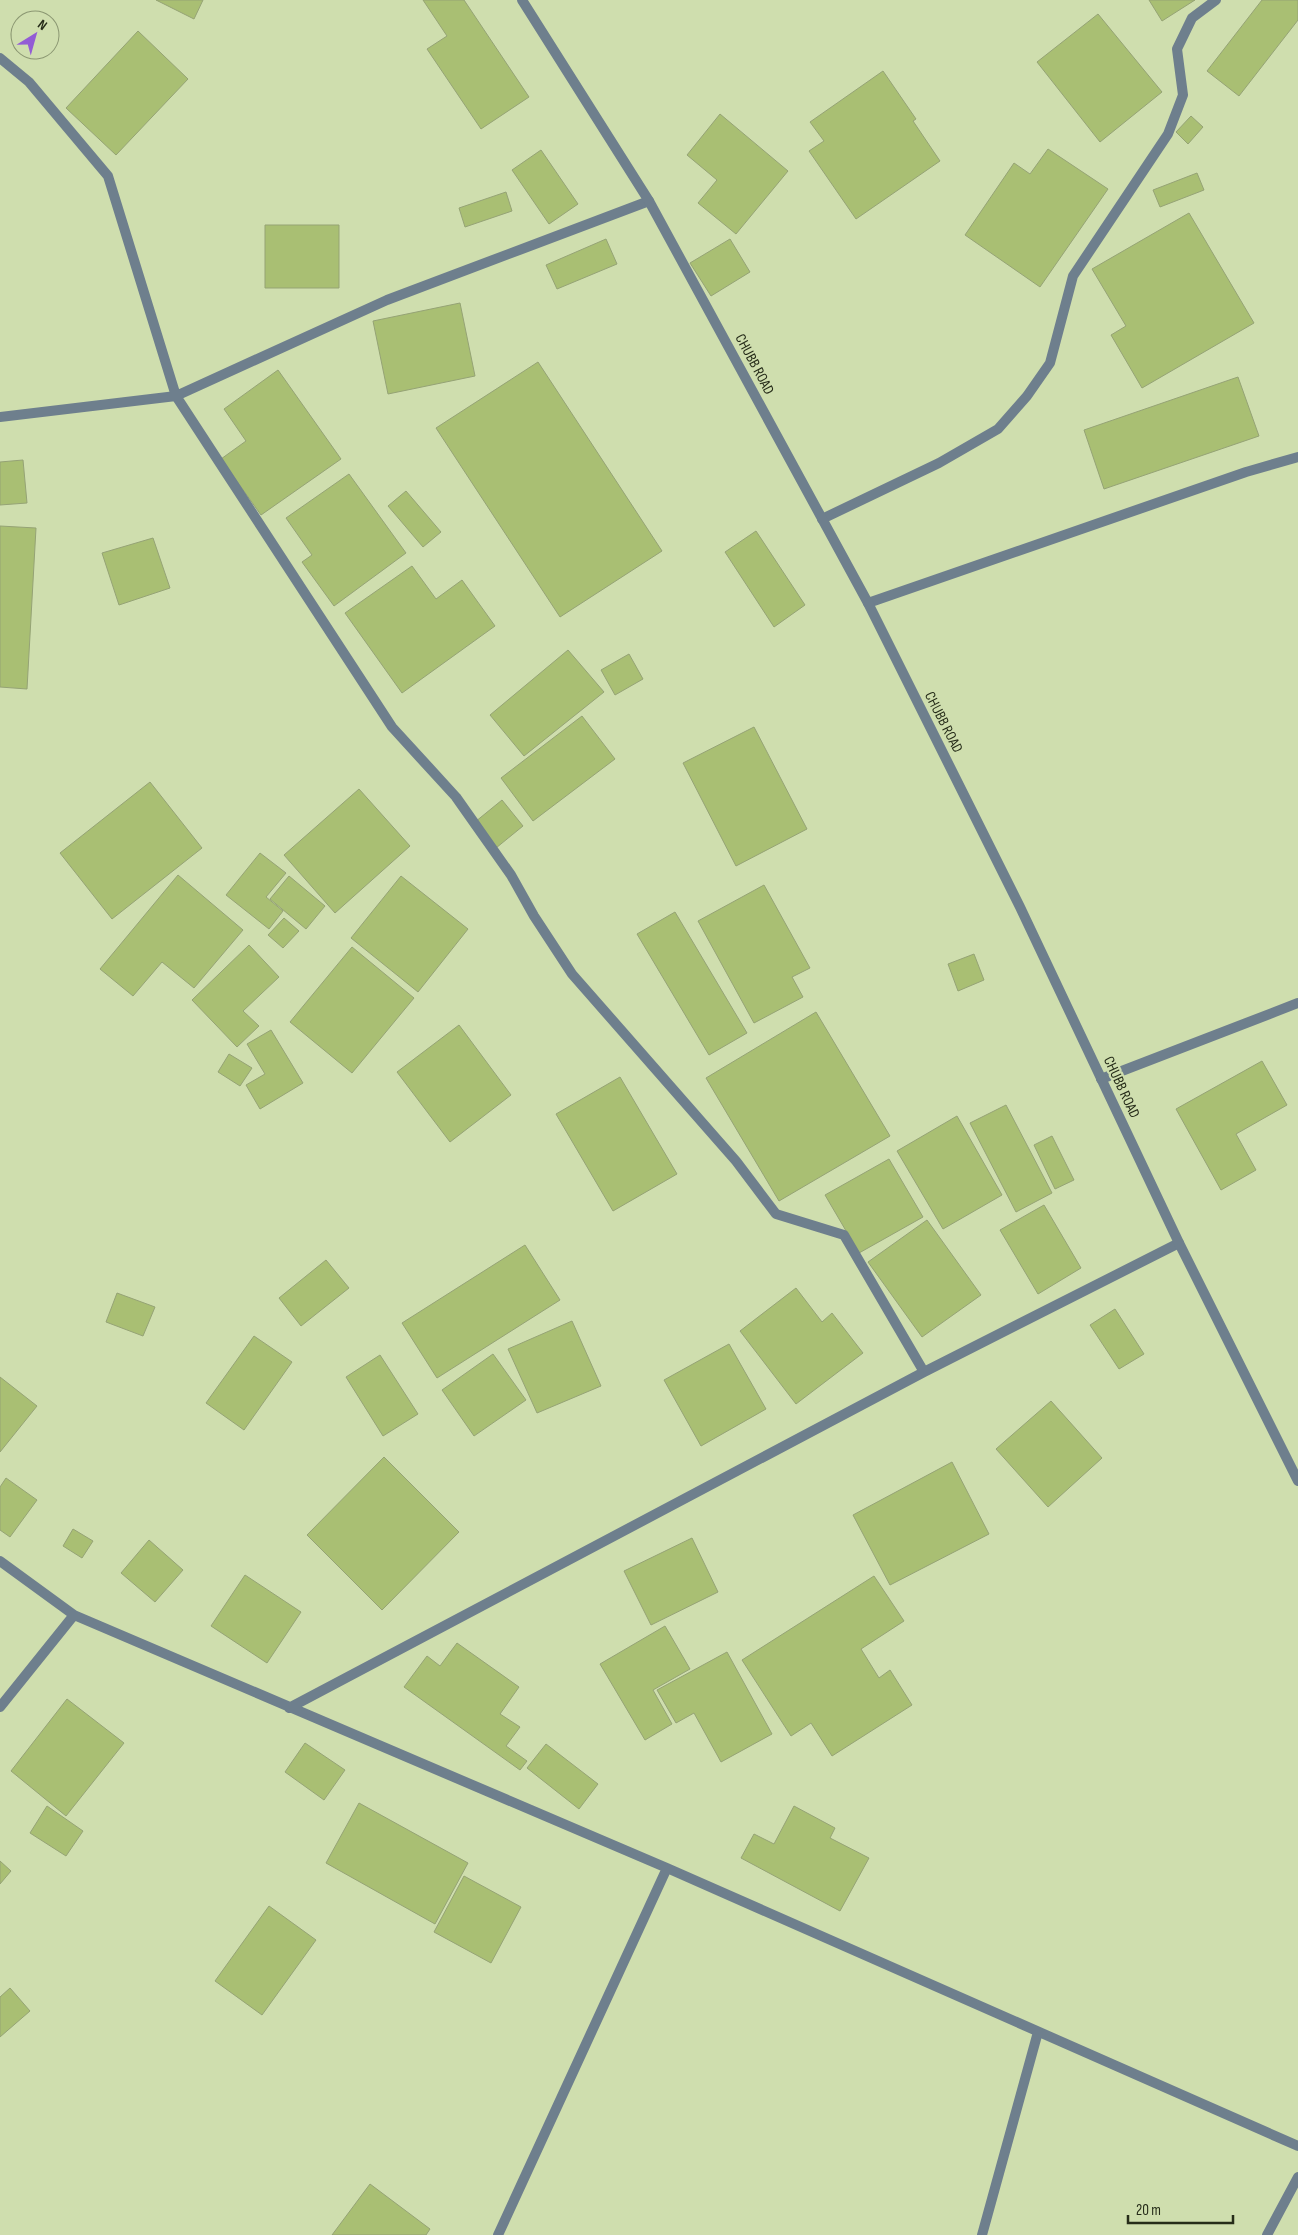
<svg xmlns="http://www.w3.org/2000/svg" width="1298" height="2235" viewBox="0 0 1298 2235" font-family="'Sofia Sans Condensed',sans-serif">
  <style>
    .building { fill: #a9bf73; stroke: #95a375 }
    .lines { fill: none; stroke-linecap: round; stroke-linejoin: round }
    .minor { stroke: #6e7f8d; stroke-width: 10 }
    .tertiary { stroke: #6e7f8d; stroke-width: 10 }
    .labels { text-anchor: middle; stroke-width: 4.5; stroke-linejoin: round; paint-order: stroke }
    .street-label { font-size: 15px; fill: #262c19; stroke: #cfdeae }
  </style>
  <rect width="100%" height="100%" fill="#cfdeae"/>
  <!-- building -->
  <path class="building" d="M156,0H203L194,19Z
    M423,0H464L529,97L481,129L427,49L447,36Z
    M1149,0H1195L1162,21Z
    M1262,0H1298V20L1239,96L1207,71Z
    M1098,14L1162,92L1100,142L1037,62Z
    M138,31L188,79L116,155L66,108Z
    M883,71L916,119L913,121L940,161L856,219L809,151L824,141L810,122Z
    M720,114L788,171L736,234L698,203L717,180L687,155Z
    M1191,116L1203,127L1188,144L1176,132Z
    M1048,149L1108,189L1040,287L965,235L1014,163L1030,174Z
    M541,150L578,204L549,224L512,170Z
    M1197,173L1204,190L1160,207L1153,190Z
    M506,192L512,211L465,227L459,208Z
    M1189,213L1254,323L1142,388L1111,335L1126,326L1092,269Z
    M265,225H339V288H265Z
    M606,239L617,264L557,289L546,265Z
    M730,239L750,272L711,296L690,263Z
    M460,303L475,376L388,394L373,321Z
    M538,362L662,551L560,617L436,428Z
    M278,370L341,459L261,515L221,459L246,441L224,409Z
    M1238,377L1259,436L1104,489L1084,430Z
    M23,460L27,503L0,505V462Z
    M349,474L406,553L334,606L302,562L312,555L286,518Z
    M406,491L441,532L423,547L388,506Z
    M0,526L36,528L27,689L0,687Z
    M756,531L805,605L774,627L725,552Z
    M153,538L170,588L119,605L102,553Z
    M412,566L436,599L462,580L495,626L402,693L345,613Z
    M568,650L604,692L524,756L490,715Z
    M629,654L643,679L615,695L601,670Z
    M582,716L615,759L533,821L501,778Z
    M754,727L807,829L736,866L683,763Z
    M150,782L202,848L112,919L60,853Z
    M359,789L410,846L335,913L284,855Z
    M502,800L523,826L496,848L475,822Z
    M260,853L286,873L266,897L283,911L269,929L226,895Z
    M178,875L243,930L194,988L162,962L133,996L100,969Z
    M289,876L325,906L306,929L270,899Z
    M401,876L468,929L418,992L351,938Z
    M764,885L810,968L792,977L803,997L754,1023L698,921Z
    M675,912L747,1033L709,1055L637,934Z
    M284,918L299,931L283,948L268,935Z
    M249,945L279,977L243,1011L259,1026L237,1047L192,1000Z
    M352,947L414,998L352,1073L290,1022Z
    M974,954L984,980L958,991L948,964Z
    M816,1012L890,1136L779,1201L706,1078Z
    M459,1025L511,1095L450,1142L397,1072Z
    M271,1030L303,1083L260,1109L246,1085L265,1074L247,1044Z
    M229,1054L252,1068L240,1086L218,1072Z
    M1262,1061L1287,1105L1236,1134L1256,1170L1221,1190L1176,1109Z
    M620,1077L677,1174L613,1211L556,1114Z
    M1006,1105L1052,1193L1016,1212L970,1123Z
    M957,1116L1002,1195L943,1229L897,1151Z
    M1052,1136L1074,1180L1055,1189L1034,1145Z
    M889,1159L923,1217L859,1253L825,1195Z
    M1044,1205L1081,1268L1038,1294L1000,1230Z
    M927,1220L981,1295L922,1337L868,1262Z
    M525,1245L560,1300L437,1378L402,1323Z
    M326,1260L349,1288L301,1326L279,1298Z
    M796,1288L822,1322L832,1313L863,1353L796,1404L740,1331Z
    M117,1293L155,1307L143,1336L106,1322Z
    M1115,1309L1144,1354L1119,1369L1090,1325Z
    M572,1321L601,1386L537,1413L508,1349Z
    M254,1336L292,1362L244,1430L206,1403Z
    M729,1344L766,1409L701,1446L664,1380Z
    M493,1354L526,1400L474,1436L442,1390Z
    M380,1355L418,1414L383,1436L346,1377Z
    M0,1377L37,1406L0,1452Z
    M1051,1401L1102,1458L1048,1507L996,1449Z
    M384,1457L459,1532L382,1610L307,1535Z
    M952,1462L989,1534L890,1585L853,1515Z
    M6,1478L37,1500L10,1537L0,1530V1487Z
    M73,1529L93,1541L82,1558L63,1546Z
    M692,1538L718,1592L651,1625L624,1571Z
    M149,1540L183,1570L155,1602L121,1573Z
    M245,1575L301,1612L267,1663L211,1626Z
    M874,1576L904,1621L861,1649L879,1678L890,1670L912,1705L832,1756L811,1723L791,1736L742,1660Z
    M665,1626L690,1669L653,1690L672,1724L645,1740L600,1664Z
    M457,1643L519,1687L500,1714L520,1727L506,1746L527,1761L520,1770L404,1687L427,1656L440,1666Z
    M727,1652L772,1734L721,1762L694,1713L676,1723L657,1690Z
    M67,1699L124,1743L66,1816L11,1771Z
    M305,1743L345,1770L324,1800L285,1772Z
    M546,1744L598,1784L579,1809L527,1768Z
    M359,1803L468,1863L435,1924L326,1863Z
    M47,1806L83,1831L66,1856L30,1833Z
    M794,1806L835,1828L830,1838L869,1858L840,1911L741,1858L754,1834L774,1844Z
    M0,1861L11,1871L0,1884Z
    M464,1876L521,1907L491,1963L434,1932Z
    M269,1906L316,1940L262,2015L215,1981Z
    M10,1988L30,2011L0,2037V1997Z
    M370,2184L430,2229L426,2235H332Z"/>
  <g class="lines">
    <!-- minor -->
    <path class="minor" d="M0,58L29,82L108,176L176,396L392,727L456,797L511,875L534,916L572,974L736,1161L776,1214L844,1235L924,1372
      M0,417L176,396L387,300L649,201
      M822,519L939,463L998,429L1027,396L1050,363L1073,276L1168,134L1183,95L1177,49L1192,18L1216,0
      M868,603L1246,472L1298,457
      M1101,1079L1298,1003
      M0,1561L74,1615L667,1868L1298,2146
      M0,1707L74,1615
      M289,1708L924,1372L1179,1243
      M498,2235L667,1868
      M982,2235L1038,2032
      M1267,2235L1298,2177"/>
    <!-- tertiary -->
    <path class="tertiary" d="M522,0L649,201L868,603L1020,907L1179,1243L1298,1481"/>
  </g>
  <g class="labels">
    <!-- street labels -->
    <g class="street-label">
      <text transform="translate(755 364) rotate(62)" y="5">CHUBB ROAD</text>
      <text transform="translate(944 722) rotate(63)" y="5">CHUBB ROAD</text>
      <text transform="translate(1122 1087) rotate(65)" y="5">CHUBB ROAD</text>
    </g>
  </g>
  <!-- north arrow -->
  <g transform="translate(35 35) rotate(37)"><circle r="24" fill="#cfdeae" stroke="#8b9772"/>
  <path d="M0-4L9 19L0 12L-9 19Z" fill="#935cd5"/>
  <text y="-8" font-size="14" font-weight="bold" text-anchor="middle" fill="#262c19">N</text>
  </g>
  <!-- scale -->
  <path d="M1128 2215v8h105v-8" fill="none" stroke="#262c19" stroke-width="2.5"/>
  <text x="1136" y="2215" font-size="15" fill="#262c19" stroke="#cfdeae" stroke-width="4" paint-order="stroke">20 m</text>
</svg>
